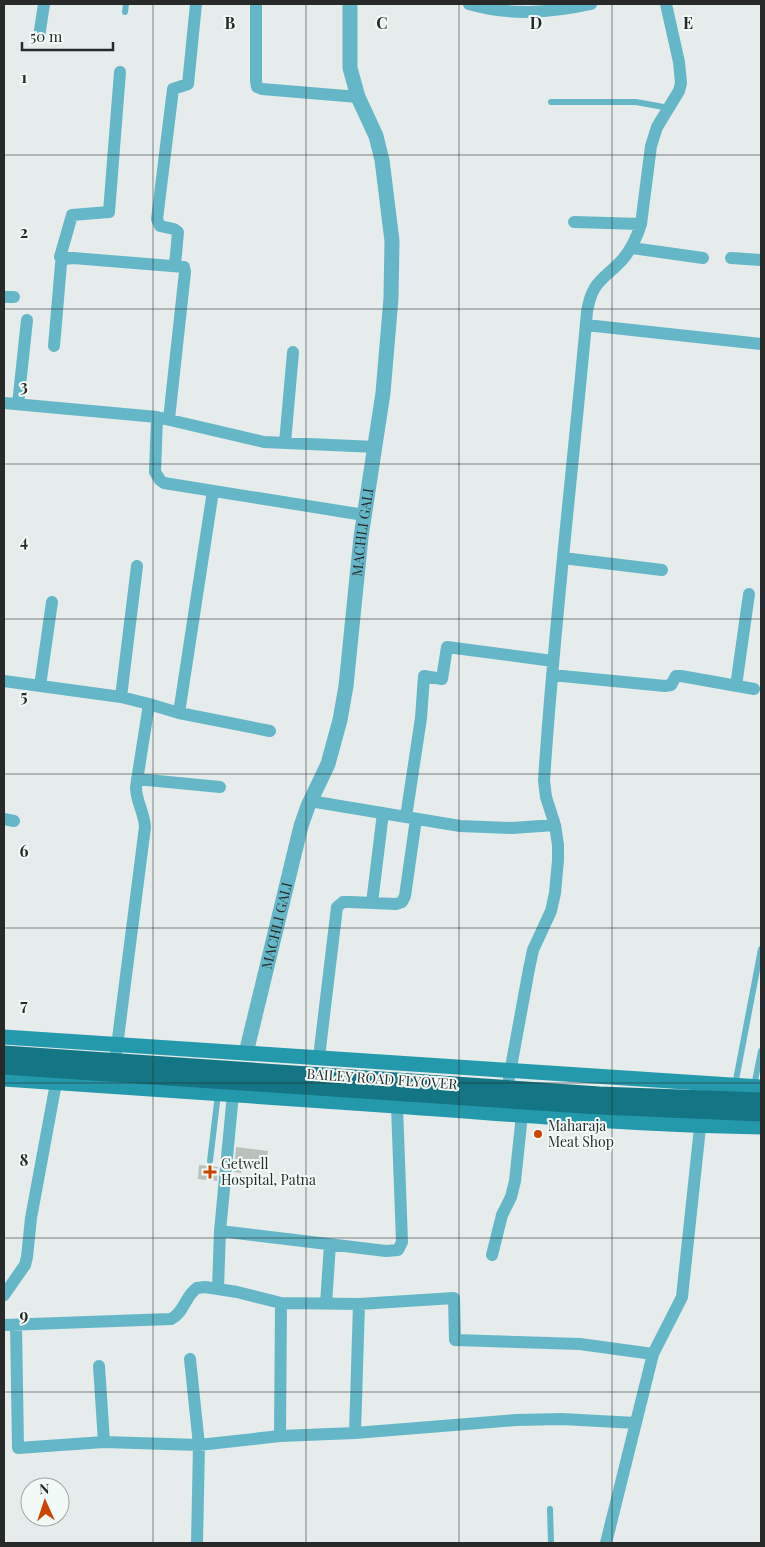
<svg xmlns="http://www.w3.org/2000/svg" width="765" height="1547" viewBox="0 0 765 1547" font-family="'Playfair Display',serif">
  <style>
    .building { fill: #bac0bc }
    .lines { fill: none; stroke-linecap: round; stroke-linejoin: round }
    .service { stroke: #65b7c7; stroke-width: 6 }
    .minor { stroke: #65b7c7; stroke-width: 12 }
    .tertiary { stroke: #65b7c7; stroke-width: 15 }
    .secondary { stroke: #2599ac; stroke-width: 15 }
    .trunk { stroke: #147584; stroke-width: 15 }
    .grid { fill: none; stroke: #272a29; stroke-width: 1; stroke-opacity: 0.55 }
    .poi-dot { fill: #ca4501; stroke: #f2faf8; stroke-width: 2 }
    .labels { text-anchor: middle; stroke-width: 4; stroke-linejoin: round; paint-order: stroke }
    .street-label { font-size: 14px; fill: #272a29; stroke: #f2faf8 }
    .poi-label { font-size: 14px; fill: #272a29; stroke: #f2faf8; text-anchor: start }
    .grid-label { font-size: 16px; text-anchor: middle; font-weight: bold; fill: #272a29; stroke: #f2faf8; stroke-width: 4; stroke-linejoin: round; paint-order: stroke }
  </style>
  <rect width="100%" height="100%" fill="#e5eceb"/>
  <!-- building -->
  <path class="building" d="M236,1147L268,1151L267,1165L243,1161L241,1173L234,1172Z
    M199,1165L218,1167L217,1181L198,1179Z"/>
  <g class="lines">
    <!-- service -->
    <path class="service" d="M125,12L126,4
      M551,102H636L669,108
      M735,1085L761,949
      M754,1086L761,1051
      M210,1161L218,1094
      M550,1509L551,1543"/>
    <!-- minor -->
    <path class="minor" d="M256,4V81L257,87L262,89L358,97
      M469,4C510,16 550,13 591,4
      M39,37L44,4
      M574,222L641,224
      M632,248L703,258
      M68,258L60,257L72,215L109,212L120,72
      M731,258L761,260
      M175,265L178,232L174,229L160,226L157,219L173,89L188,84L196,4
      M4,297H14
      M586,325L761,344
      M54,346L61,264L63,259L73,258L184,267L185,272L169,419
      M4,403L157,417L264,442L376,447
      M18,404L27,320
      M157,417L155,472L160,480L164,483L364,515
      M285,443L293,352
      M563,558L662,570
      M552,675L665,686L671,685L676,676H681L754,689
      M4,681L121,697L149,704L136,787C136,802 144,811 145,827L116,1054
      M40,686L52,602
      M736,686L749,594
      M121,697L137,566
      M149,704L179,713L270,731
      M179,713L213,491
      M137,779L220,787
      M310,801L460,826L512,828L555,825
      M406,817L421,718L424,676L442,679L447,647L553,661
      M4,819L14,821
      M372,903L383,813
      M319,1057L337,907L343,902H350L396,904L402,902L405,896L416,819
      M509,1078L529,969L533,950L551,911L555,893L558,860V845L555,825L546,797L544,781C554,624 573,469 587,312C592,280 604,280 623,259C632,248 637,237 641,224L651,146L657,127L679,91L681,83L679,62L666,4
      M233,1094L220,1231L386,1251L398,1250L402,1242L397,1106
      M492,1255L502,1215L511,1197L515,1181L522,1115
      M218,1289L220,1231
      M4,1295L25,1265L27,1257L31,1218L56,1083
      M326,1304L330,1244
      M4,1325L171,1319C184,1313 185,1296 197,1288L205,1287L237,1292L281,1303L359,1304L454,1298L455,1340L580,1344L653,1354L606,1543
      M16,1325L18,1448L104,1442L199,1445L280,1436L355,1433L359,1304
      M653,1354L682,1297L701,1118
      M190,1359L199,1445L197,1543
      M99,1366L104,1442
      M355,1433L516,1420L562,1419L636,1423
      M280,1436L281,1303"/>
    <!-- tertiary -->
    <path class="tertiary" id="s1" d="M246,1053L301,826L308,806L328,764L340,720L346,686L361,537L383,393L391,298L392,241L382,160L376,136L358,97L350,68V4"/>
    <!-- secondary -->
    <path class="secondary" d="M4,1037L761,1087
      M4,1079C134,1088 265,1097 396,1106C517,1115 639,1125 761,1127"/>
    <!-- trunk -->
    <path class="trunk" d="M4,1053L599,1094L761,1100
      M4,1067L599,1107L761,1114"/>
  </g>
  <!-- grid -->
  <path class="grid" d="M153,4V1543M306,4V1543M459,4V1543M612,4V1543M4,155H761M4,309H761M4,464H761M4,619H761M4,774H761M4,928H761M4,1083H761M4,1238H761M4,1392H761"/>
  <!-- markers -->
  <g class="poi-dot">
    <circle cx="538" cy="1134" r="5"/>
    <path d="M207.5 1164.5h5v5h5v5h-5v5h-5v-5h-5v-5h5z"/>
  </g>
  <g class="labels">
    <!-- street labels -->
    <g class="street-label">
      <text dy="5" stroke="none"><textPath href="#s1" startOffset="536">MACHLI GALI</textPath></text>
      <text dy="5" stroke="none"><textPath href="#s1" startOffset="131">MACHLI GALI</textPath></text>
      <text transform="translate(382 1079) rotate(4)" y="5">BAILEY ROAD FLYOVER</text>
    </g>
    <!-- poi labels -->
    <g class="poi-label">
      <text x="548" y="1131">Maharaja<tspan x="548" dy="16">Meat Shop</tspan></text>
      <text x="221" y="1169">Getwell<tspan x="221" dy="16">Hospital, Patna</tspan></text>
    </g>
  </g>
  <g class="grid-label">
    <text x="230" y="29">B</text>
    <text x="382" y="29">C</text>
    <text x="536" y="29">D</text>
    <text x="688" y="29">E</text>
    <text x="24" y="83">1</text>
    <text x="24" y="238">2</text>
    <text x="24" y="392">3</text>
    <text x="24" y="547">4</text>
    <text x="24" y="702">5</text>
    <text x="24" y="857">6</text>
    <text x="24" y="1011">7</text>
    <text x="24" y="1166">8</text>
    <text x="24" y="1321">9</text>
  </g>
  <!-- border -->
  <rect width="765" height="1547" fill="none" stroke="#272a29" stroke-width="10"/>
  <!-- north arrow -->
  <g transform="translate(45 1502) rotate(357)"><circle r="24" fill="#f2faf8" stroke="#a1a7a5"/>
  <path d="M0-4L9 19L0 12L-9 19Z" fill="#ca4501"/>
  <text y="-8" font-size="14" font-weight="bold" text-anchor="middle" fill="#272a29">N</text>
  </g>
  <!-- scale -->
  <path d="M22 42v8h91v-8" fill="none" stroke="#272a29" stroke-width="2.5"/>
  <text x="30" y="42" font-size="15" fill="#272a29" stroke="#f2faf8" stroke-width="4" paint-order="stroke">50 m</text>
</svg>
